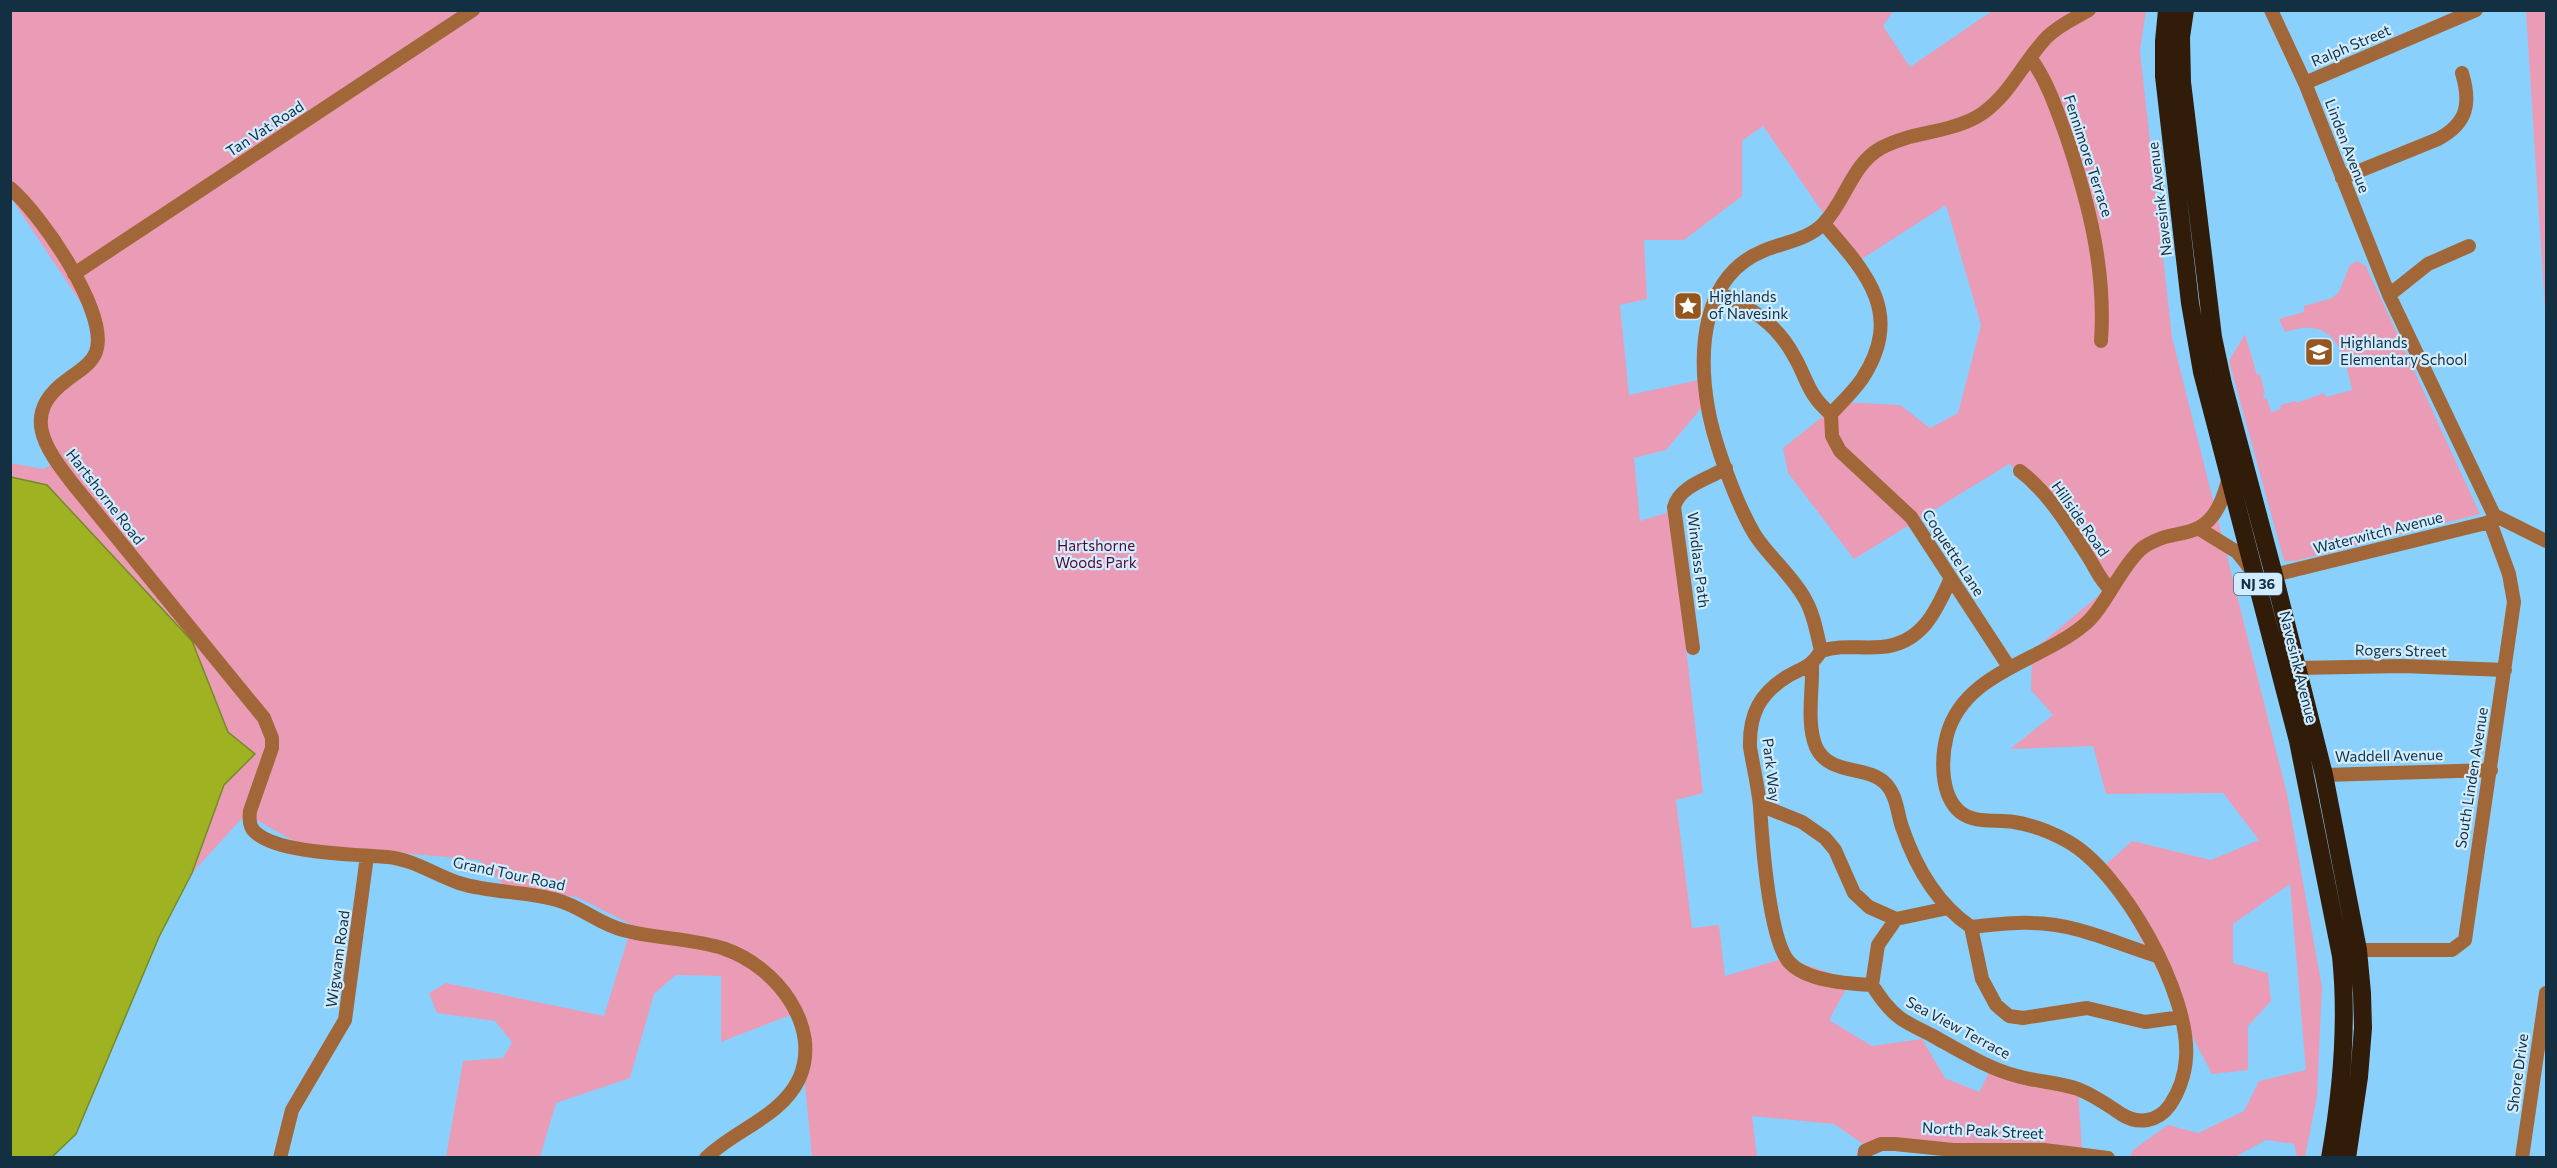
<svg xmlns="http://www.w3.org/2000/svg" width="2557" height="1168" viewBox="0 0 2557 1168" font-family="Commissioner,sans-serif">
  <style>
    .green { fill: #ea9cb7 }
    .water { fill: #9fb221; stroke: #758b2b; stroke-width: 1.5 }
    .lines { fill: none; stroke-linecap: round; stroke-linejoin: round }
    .minor { stroke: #a26738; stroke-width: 14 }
    .highway { stroke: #311c0a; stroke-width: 18 }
    .labels { text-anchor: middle; stroke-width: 4.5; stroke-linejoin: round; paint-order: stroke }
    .shield { fill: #d1ecfe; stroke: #4c687a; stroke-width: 1.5 }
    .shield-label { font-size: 14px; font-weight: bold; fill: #133042 }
    .street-label { font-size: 15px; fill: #133042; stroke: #d1ecfe }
    .poi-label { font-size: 15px; fill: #133042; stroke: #d1ecfe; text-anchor: start }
    .park-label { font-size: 15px; fill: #56072e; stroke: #d1ecfe }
  </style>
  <rect width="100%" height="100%" fill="#8ad0fd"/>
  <!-- green -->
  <path class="green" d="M1894,10L1883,26L1910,67L1992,11H2146L2140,51L2172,337L2287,794L2322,987L2317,1097L2305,1157H2297L2294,1144L2266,1140L2235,1157H2130L2133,1150L2168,1125L2198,1133L2244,1111L2259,1081L2306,1070L2290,884L2233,924V963L2268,973L2271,1001L2248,1026V1070L2212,1074L2103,867L2132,841L2211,860L2259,840L2223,793L2106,794L2093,746L2010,749L2053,715L2031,690L2032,651L2104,591L2052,498L2009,464L1854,559L1788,473L1783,448L1841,402L1900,405L1930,428L1958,413L1981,325L1946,205L1857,262L1763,126L1742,141V196L1684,240H1644L1647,299L1620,305L1629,395L1699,380L1704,405L1666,450L1634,458L1640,521L1670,512L1703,793L1676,800L1692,928L1719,925L1725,976L1785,958L1851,980L1829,1020L1872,1046L1922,1039L1945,1078L1979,1092L1992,1067L2078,1091L2082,1148L1866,1146L1834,1124L1752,1116L1757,1157H812L798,1012L721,1042V976L676,975L654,994L630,1078L556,1103L540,1157H446L463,1061L503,1058L512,1042L495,1021L437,1013L429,993L446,983L604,1016L632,925L577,897L507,888L479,860L299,844L246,814L192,873L224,785L255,753L228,732L192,641L47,485L11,477L10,463L43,469L57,462L42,406L101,350L91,318L11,198V11Z
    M2526,11H2546V326Z
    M2357,261L2366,266L2480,514L2295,561H2284L2229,361L2245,334L2257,375L2260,374L2265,393H2263L2264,399L2267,398L2271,412L2281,409L2280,405L2296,401V403L2324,393L2326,397L2352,390C2346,363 2339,324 2303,328C2297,328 2291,331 2285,332L2279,319L2304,312V306L2332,298L2339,292L2350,265Z"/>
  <!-- water -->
  <path class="water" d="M11,477L47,485L192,641L228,732L255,754L224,785L192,873L159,937L76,1134L52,1157H11Z"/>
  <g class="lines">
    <!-- minor -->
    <path class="minor" d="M2271,10L2305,83L2389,295L2494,515
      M2031,59C2048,82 2057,111 2067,138C2089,204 2106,270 2101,341
      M2305,83L2476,10
      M2342,178L2438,139C2468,123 2471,103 2462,73
      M10,188C40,213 110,313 96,352C91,365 77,372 67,380C20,414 45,448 73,484L264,718L272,738V748L250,811C249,819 249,827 255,832C278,854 356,854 387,857C413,859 435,875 459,883C491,893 525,891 557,900C580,906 599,924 623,930C656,939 692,938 725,949C775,966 823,1026 799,1079C781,1117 734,1130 706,1158
      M1824,224C1866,272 1905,314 1862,379C1853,392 1841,403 1831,414L1832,436L1840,451L1911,517L2009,667
      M74,274L473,10
      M1718,292C1750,307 1777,324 1794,356C1808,380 1807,394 1831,414
      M2389,295L2428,264L2469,246
      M2020,471C2049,493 2069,527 2089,558C2096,569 2100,580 2110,589
      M2494,515L2546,541
      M2198,528L2237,552L2252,571
      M2274,575L2490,522
      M1693,648L1674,507C1680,485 1709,479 1726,468
      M1821,651C1817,634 1814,614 1805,599C1792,575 1770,558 1755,535C1737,505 1714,443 1708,408C1698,351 1702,276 1763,251C1784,242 1808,240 1824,223C1846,200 1852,164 1881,148C1914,130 1952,134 1983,113C2011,93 2024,61 2047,37C2059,25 2075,18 2089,10
      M1812,665C1813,690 1806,723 1816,747C1830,777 1867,764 1886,784C1897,796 1897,812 1902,827C1915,865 1937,904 1971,927
      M2297,668L2403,666L2505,670
      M2324,775L2491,770
      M1760,805L1802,822L1825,838L1835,850L1854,893L1869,907L1896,919L1948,908
      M1896,919L1878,945L1872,985C1880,997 1888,1009 1900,1018C1910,1025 1922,1030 1933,1036C1960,1051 1987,1068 2017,1076C2037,1082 2058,1082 2078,1089C2093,1095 2108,1105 2121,1114C2138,1125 2158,1122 2170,1105C2179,1092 2185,1074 2186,1058C2191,995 2122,871 2067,841C2051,832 2032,825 2014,822C1996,819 1975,824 1960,812C1940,795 1941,758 1947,735C1964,672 2040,662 2084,625C2104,609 2119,570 2140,550C2146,544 2154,541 2162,538C2173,534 2187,534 2198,528C2217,519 2224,496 2229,477
      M1971,927L1982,979L1996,1005L2009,1016L2023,1018L2087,1008L2145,1022L2181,1017
      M1971,927C1991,925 2012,922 2032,923C2075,923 2117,944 2157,956
      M2358,950H2452L2465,940L2514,602L2509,574L2490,522L2494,515
      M1872,985C1848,984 1806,981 1789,962C1769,939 1762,839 1760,806C1758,786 1753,766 1750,747C1749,714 1760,693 1788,676C1804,667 1811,667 1821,651C1844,644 1858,649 1881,647C1921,644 1936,612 1950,580
      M280,1158L292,1110L345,1020L367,856
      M1864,1158L1865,1151L1881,1144H1895L1953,1150H2044L2108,1158
      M2522,1158L2546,993"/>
    <!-- highway -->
    <path class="highway" d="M2167,10L2164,41V76L2190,303L2202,372L2298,741L2341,956C2348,1024 2342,1090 2330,1158
      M2185,10L2181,37L2182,82L2213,337L2223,384L2274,575L2324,775L2358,950L2362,993L2363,1028L2359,1077L2347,1158"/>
  </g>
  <!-- icons -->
  <defs>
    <g id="sight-square" transform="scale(1.5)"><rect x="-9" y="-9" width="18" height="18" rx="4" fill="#96561f" stroke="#d1ecfe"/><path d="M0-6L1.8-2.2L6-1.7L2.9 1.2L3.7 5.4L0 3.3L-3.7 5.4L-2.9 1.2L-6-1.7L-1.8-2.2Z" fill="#fff"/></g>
    <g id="school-square" transform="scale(1.5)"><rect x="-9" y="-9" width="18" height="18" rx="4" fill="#96561f" stroke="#d1ecfe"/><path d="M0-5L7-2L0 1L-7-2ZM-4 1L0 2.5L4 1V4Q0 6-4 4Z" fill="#fff"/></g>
  </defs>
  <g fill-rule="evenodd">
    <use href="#sight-square" x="1688" y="306"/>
    <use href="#school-square" x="2319" y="352"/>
  </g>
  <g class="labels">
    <!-- shield labels -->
    <rect class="shield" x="2234" y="573" width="48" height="22" rx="4.5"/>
    <g class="shield-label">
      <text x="2258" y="589">NJ 36</text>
    </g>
    <!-- street labels -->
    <g class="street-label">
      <text transform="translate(2351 46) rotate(-23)" y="5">Ralph Street</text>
      <text transform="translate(265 129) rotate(-33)" y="5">Tan Vat Road</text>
      <text transform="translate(2347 146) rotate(69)" y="5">Linden Avenue</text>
      <text transform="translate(2088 156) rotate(72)" y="5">Fennimore Terrace</text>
      <text transform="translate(2160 199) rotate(-97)" y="5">Navesink Avenue</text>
      <text transform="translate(105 497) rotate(52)" y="5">Hartshorne Road</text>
      <text transform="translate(2080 519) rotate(55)" y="5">Hillside Road</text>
      <text transform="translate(2378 533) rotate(-14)" y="5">Waterwitch Avenue</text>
      <text transform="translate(1953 553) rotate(57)" y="5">Coquette Lane</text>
      <text transform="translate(1698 560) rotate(83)" y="5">Windlass Path</text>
      <text transform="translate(2401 651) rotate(1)" y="5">Rogers Street</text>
      <text transform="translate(2298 667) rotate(76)" y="5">Navesink Avenue</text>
      <text transform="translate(2389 756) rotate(-1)" y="5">Waddell Avenue</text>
      <text transform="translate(1771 770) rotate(83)" y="5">Park Way</text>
      <text transform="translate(2472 778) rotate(-81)" y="5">South Linden Avenue</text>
      <text transform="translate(509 874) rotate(12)" y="5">Grand Tour Road</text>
      <text transform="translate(338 959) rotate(-82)" y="5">Wigwam Road</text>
      <text transform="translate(1958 1028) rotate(28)" y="5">Sea View Terrace</text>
      <text transform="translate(2518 1073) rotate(-82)" y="5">Shore Drive</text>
      <text transform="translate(1983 1131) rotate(3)" y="5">North Peak Street</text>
    </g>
    <!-- poi labels -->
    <g class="poi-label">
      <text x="1709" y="302">Highlands<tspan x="1709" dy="17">of Navesink</tspan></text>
      <text x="2340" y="348">Highlands<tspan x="2340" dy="17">Elementary School</tspan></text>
    </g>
    <!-- park labels -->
    <g class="park-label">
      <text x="1096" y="551">Hartshorne<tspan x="1096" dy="17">Woods Park</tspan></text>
    </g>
  </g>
  <!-- border -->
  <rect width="2557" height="1168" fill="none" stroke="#133042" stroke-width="24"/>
</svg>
